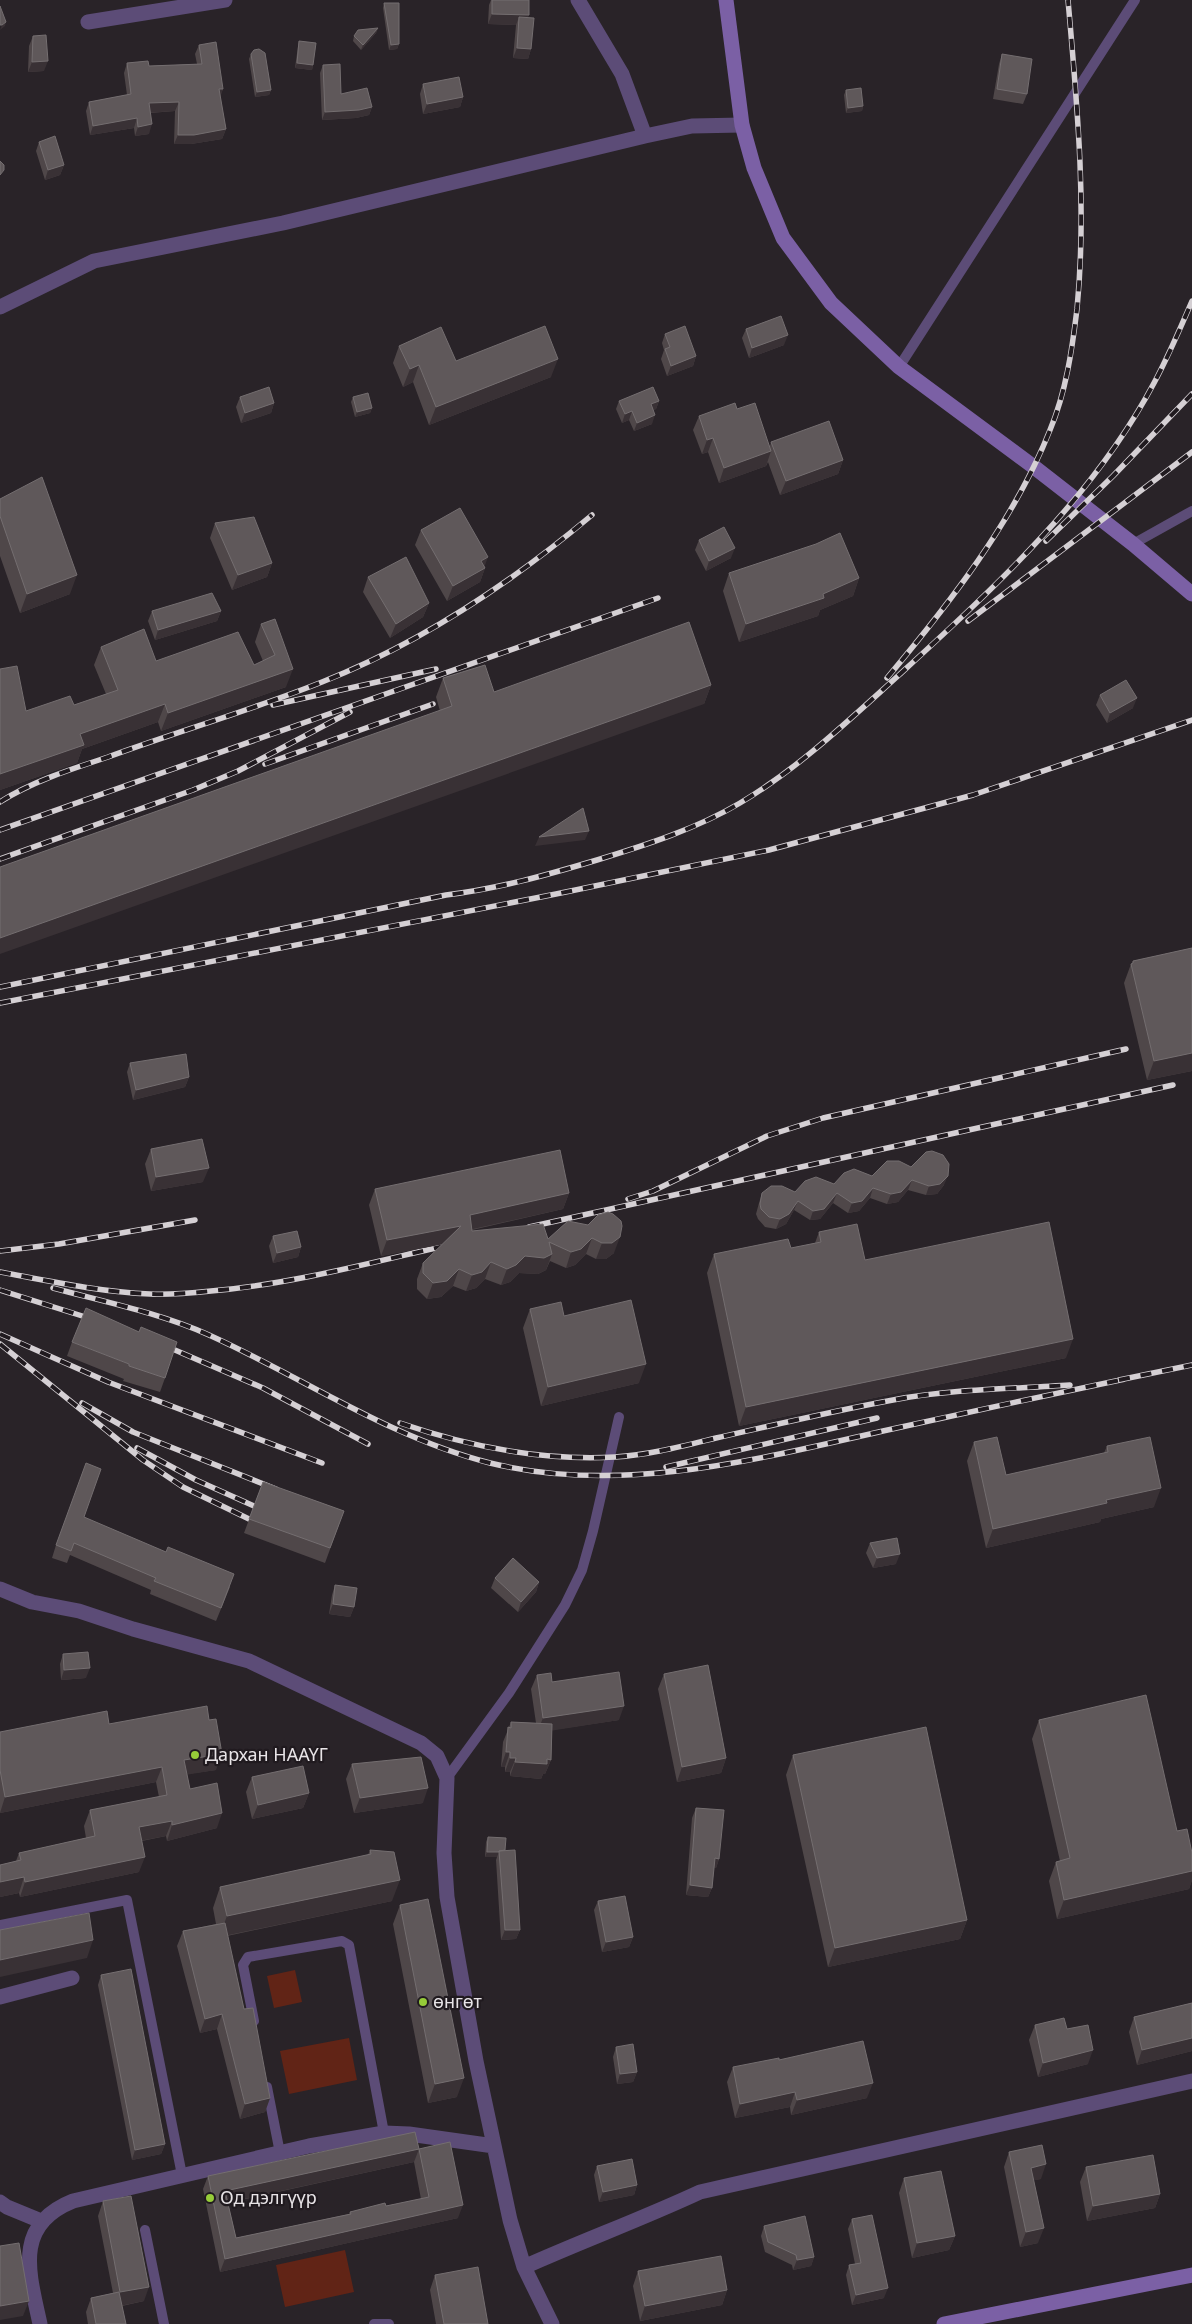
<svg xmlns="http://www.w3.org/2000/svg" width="1192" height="2324" viewBox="0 0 1192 2324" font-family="'Noto Sans',sans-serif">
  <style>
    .green { fill: #612416 }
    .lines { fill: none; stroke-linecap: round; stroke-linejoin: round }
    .lane { stroke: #5c4c77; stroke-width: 10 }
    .street { stroke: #5c4c77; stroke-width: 15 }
    .secondary { stroke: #7b60a5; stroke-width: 15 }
    .rail-casing { stroke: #d5d0d4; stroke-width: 5.5 }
    .rail { stroke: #201a1f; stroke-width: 4; stroke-dasharray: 11; stroke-linecap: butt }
    .wall { fill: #4f4749; fill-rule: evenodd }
    .shaded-wall { fill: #393135 }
    .building { fill: #5f585a; stroke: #746e70; fill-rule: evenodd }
    .poi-dot { fill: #96cc39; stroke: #201a1f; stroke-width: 2 }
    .labels { text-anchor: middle; stroke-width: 4.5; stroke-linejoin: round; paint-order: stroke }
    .poi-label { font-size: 18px; fill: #e8e4e7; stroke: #201a1f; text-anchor: start }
  </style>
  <rect width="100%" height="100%" fill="#292328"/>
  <!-- green -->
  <path class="green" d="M295,1970L302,2002L274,2008L267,1976Z
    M349,2038L357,2080L289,2094L280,2051Z
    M345,2250L354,2292L285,2307L276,2265Z"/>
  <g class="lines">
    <!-- lane -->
    <path class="lane" d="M899,367L1135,0
      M1133,544L1192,511
      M447,1778L509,1693L565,1605L582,1570L593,1531L619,1417
      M0,1925L127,1900L182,2175
      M254,2021L243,1965L248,1957L342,1941L349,1945L384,2133
      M267,2087L280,2153
      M145,2230L164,2324
      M374,2324H389"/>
    <!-- street -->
    <path class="street" d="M578,0L622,74L645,136
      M88,22L225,0
      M0,307L94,261L283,223L645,136L692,126L742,125
      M0,1589L32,1602L79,1611L133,1629L249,1661L421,1743L437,1756L447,1778L444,1853L447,1897L476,2061L510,2220L524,2267L552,2324
      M0,1997L72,1978
      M0,2202L7,2207L41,2221
      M524,2267C582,2241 642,2219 700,2192L1192,2081
      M40,2324C29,2273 13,2225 73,2201L309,2146L384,2133L409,2134L494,2146"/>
    <!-- secondary -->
    <path class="secondary" d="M726,0L742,125L754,168L783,238L831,303L899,367L1034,467L1133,544L1192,594
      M944,2324L1192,2275"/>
    <!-- rail casing -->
    <g class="rail-casing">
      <path id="rail" d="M1046,541L1113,476L1192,394
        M968,621L1192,452
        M887,678C949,604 1014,521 1050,430C1066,392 1072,350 1077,309C1087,206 1077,103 1068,0
        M273,705L436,669
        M265,764L433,704
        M0,802C33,781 72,769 108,757C179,731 252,710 322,682C421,643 511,583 592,515
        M0,830L658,598
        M0,859L193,790L238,771L350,712
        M0,987L446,895C497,889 547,875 597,860C646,845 696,829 740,803C799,768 849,720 899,675C994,588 1093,498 1154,383C1168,357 1180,329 1192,301
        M0,1003L556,894L769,850L973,795L1192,720
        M628,1199L653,1191L767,1136L823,1118L1126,1049
        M529,1227L1173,1085
        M0,1251L59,1244L195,1220
        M0,1272C49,1281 100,1292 150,1294C170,1295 191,1293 211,1291C293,1284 373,1262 453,1244
        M53,1288C105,1302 160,1313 209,1335C302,1377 390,1438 490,1463C622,1495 754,1460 883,1431C964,1413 1044,1396 1125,1379
        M0,1290L95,1320
        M0,1334L108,1382L322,1463
        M0,1344L143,1460L183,1487L249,1519
        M161,1344L263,1388L368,1444
        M1119,1380L1192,1365
        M82,1403L133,1432L276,1489
        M400,1423C470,1447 542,1461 615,1457C649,1455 683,1446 716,1438C774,1425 833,1411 893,1400C951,1389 1011,1389 1070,1385
        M137,1448L196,1480L254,1506
        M666,1467L877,1418"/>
    </g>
    <!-- rail -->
    <use href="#rail" class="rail"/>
  </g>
  <!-- wall -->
  <path class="wall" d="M491,0H529L528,17L531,49L528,59L513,58L516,25L488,24L489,5Z
    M384,3L399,44L397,49L389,50L383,8Z
    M378,28L376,33L361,50L353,41L354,36Z
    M33,36L44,71L28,72L29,46Z
    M299,41L313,65L312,70L295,68L298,46Z
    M199,45L223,89L220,96L226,129L222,139L191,144H174L175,111L150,113L149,134L135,136L134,128L90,135L86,111L89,102L127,95L124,73L127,63L149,66L197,64L195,54Z
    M251,54L271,90L269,95L255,97L249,59Z
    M1002,54L1027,94L1023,104L993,99L999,64Z
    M323,65L341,94L372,107L369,115L356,118L322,120L320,73Z
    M423,84L463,97L460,107L423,114L420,94Z
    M846,90L863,106L862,111L846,113L844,95Z
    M39,142L64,165L60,175L45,180L36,151Z
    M746,329L784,345L749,358L742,338Z
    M665,334L696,356L693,366L667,376L661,359L664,350L662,343Z
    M399,346L456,361L551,377L429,425L413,382L403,387L393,363Z
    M240,397L274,403L271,413L241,423L236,407Z
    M353,397L372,408L370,413L355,417L351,402Z
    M619,401H659L656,409L653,410L652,424L634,431L629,420L622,423L616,409Z
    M737,409L770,446L771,442L843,460L838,474L780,495L768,462L766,466L719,483L708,452L702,454L693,430L699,416Z
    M0,499L70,594L20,613L0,556Z
    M215,523L272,563L267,577L232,590L210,538Z
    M421,530L485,566V568L480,582L447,601L415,545Z
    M699,540L731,558L706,571L695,550Z
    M729,573L859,578L853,596L820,610L818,616L739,642L723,591Z
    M368,577L429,603L423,617L390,638L363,592Z
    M152,611H221L217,621L155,640L148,621Z
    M275,619L286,687L161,731L158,722L82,749L77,763L0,790V669L26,711L74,705L106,694L94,665L101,647L156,661L254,665L263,661L255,642L261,624Z
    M443,678L494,692L711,685L704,704L440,711L436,697Z
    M1100,695L1133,708L1107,723L1096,705Z
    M1192,948V1071L1147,1080L1124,983L1131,964H1132L1133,961Z
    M130,1063L189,1077L185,1087L133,1100L127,1072Z
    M151,1149L203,1182L151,1191L145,1164Z
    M887,1161L944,1185L937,1194L926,1195L908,1190L898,1202L887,1204L870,1198L859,1211L848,1213L833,1203L820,1219L810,1220L794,1210L786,1224L776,1229L765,1227L758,1219L756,1214L759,1203L762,1193L795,1192L872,1176Z
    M375,1189L569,1193L563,1209L472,1230V1231L548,1239L588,1225L614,1253L606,1259H596L586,1254L575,1265L566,1268L550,1261L546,1270L538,1274L519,1273L510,1282L501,1285L485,1279L476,1288L466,1291L453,1286L441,1297L427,1299L417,1289V1279L423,1263L442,1244L381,1256L369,1205Z
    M819,1232L865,1260L1066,1358L739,1426L707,1273L714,1254L791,1248L815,1243Z
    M273,1236L301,1247L298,1257L273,1263L269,1246Z
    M530,1309L564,1316L639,1383L541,1406L523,1328Z
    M72,1342L165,1378L160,1392L123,1381L124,1379L67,1356Z
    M974,1442L1006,1475L1104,1453L1107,1446L1154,1507L1101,1519L1100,1522L986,1548L967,1461Z
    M263,1482L344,1511L325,1563L244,1533Z
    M84,1517L230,1587L216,1621L150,1594L151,1590L70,1555L67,1563L52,1558L56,1545Z
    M870,1543L896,1564L873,1568L866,1553Z
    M495,1578L539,1582L536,1592L518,1612L491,1588Z
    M335,1585L354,1607L350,1617L329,1614L332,1595Z
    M63,1654L86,1678L61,1680L60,1664Z
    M664,1674L726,1758L721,1773L677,1782L658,1689Z
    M537,1675L552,1682L619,1720L552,1730L551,1760L545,1774H543L541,1779L510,1776V1772H505V1767H501L503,1742L511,1722L536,1723L531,1689Z
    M1039,1720L1177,1831L1192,1853V1880L1189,1889L1057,1919L1049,1881L1056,1862L1060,1861L1032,1739Z
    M109,1724L216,1770L187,1774L190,1789L217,1828L167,1841L166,1836L142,1841L139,1872L20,1897L19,1893L0,1897V1865L16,1861L19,1853L86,1838L84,1826L90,1810L159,1797L156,1782L0,1813V1732Z
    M793,1755L967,1920L960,1939L828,1967L786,1775Z
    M352,1764L423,1803L354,1813L346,1779Z
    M252,1777L309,1793L303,1808L252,1819L246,1792Z
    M696,1808L719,1859L716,1868H714L712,1888L708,1897L686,1895L692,1818Z
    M488,1837L505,1850L520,1930L516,1939L501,1940L496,1860L497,1857H485L486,1842Z
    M370,1850L392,1901L227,1936L244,2009L270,2098L265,2112L240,2119L217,2029L200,2033L177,1946L183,1931L216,1924L213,1908L220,1887L368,1855Z
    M598,1901L633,1937L629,1947L602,1952L594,1910Z
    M400,1905L457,2097L428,2103L393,1924Z
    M101,1975L165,2144L161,2154L132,2160L98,1985Z
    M1192,2003V2051L1137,2065L1129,2032L1134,2017Z
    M1035,2025L1067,2029L1088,2064L1038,2077L1029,2040Z
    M616,2047L637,2072L633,2082L617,2084L613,2057Z
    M733,2067L867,2098L791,2115L790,2107L735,2118L727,2082Z
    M419,2149L458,2218L220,2272L203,2189L208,2176ZM414,2162L421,2199L386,2206L350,2212L349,2214L236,2238L228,2203Z
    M1009,2152L1041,2179L1034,2180L1038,2243L1020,2247L1004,2167Z
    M597,2166L637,2185L634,2195L599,2202L594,2175Z
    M1086,2167L1160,2194L1155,2208L1087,2221L1080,2182Z
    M904,2178L955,2236L949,2250L912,2258L899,2193Z
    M103,2201L144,2301L122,2306L126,2324H88L86,2312L91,2298L113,2293L98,2216Z
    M852,2219L884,2298L852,2305L846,2275L849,2265L855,2264L848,2229Z
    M764,2226L814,2257L811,2266L793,2270L792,2265L765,2252L761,2236Z
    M638,2271L727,2290L722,2305L640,2321L633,2286Z
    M435,2275L488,2324H436L430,2290Z"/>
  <!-- shaded-wall -->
  <path class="shaded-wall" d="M492,14L529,15L525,25L519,17L516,25L488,24Z
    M6,22L5,26L0,30L2,25Z
    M378,28L376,33L361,50L363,45Z
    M399,44L397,49L389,50L391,45Z
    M517,48L531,49L528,59L513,58Z
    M48,61L44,71L28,72L32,62Z
    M297,63L313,65L312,70L295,68Z
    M219,89H223L220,98Z
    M271,90L269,95L255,97L257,92Z
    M463,97L460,107L423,114L427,104Z
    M179,102L175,111L145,113L149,103Z
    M863,106L862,111L846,113L848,108Z
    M372,107L369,115L356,118L322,120L325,112Z
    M137,118L134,128L90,135L93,126Z
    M152,124L149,134L135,136L138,127Z
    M226,129L222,139L191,144H174L178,135Z
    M64,165L60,175L45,180L48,170Z
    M788,335L784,345L749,358L752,348Z
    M696,356L693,366L667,376L671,366Z
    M558,359L551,377L429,425L436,407Z
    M419,365L413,382L403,387L410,369Z
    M659,401L656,409L648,413L651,404Z
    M274,403L271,413L241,423L245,413Z
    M372,408L370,413L355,417L357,412Z
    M632,411L629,420L622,423L625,414Z
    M655,415L652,424L634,431L637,423Z
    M713,438L708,452L702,454L707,440Z
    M771,451L766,466L719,483L724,468Z
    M843,460L838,474L780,495L786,481Z
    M735,548L731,558L706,571L709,561Z
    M488,557L484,568H485L480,582L447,601L453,586L481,561Z
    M272,563L267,577L232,590L238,575Z
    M77,575L70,594L20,613L27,594Z
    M859,578L853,596L820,610L818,616L739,642L746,624L823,594Z
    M429,603L423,617L390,638L396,624Z
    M221,611L217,621L155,640L158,630Z
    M293,669L286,687L161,731L168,713Z
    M711,685L704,704L0,954V938Z
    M1137,698L1133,708L1107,723L1110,713Z
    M165,704L158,722L82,749L77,763L0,790V774L80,734Z
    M589,831L585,840L535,846L539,837Z
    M1192,1053V1071L1147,1080L1154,1061Z
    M189,1077L185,1087L133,1100L136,1090Z
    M209,1168L203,1182L151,1191L156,1177Z
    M948,1176L944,1185L937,1194L926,1195L929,1186Z
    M912,1180L908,1190L898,1202L887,1204L891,1194Z
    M873,1188L870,1198L859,1211L848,1213L852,1203Z
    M569,1193L563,1209L464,1231L470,1215Z
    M837,1193L833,1203L820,1219L810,1220L813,1211Z
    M798,1201L794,1210L786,1224L776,1229L780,1219Z
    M461,1226L455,1242L381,1256L387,1240Z
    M620,1237L614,1253L606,1259H596L602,1243Z
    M592,1238L586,1254L575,1265L566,1268L571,1252Z
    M301,1247L298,1257L273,1263L277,1253Z
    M552,1254L546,1270L538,1274L519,1273L510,1282L501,1285L507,1269L525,1256Z
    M491,1262L485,1279L476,1288L466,1291L472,1275Z
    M459,1269L453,1286L441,1297L427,1299L433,1283Z
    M1073,1339L1066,1358L739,1426L746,1407Z
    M646,1364L639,1383L541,1406L548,1387Z
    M1161,1488L1154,1507L1101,1519L1100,1522L986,1548L993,1529L1106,1500Z
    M900,1554L896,1564L873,1568L877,1558Z
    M539,1582L536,1592L518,1612L521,1602Z
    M333,1604L354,1607L350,1617L329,1614Z
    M90,1668L86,1678L61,1680L64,1670Z
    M624,1706L619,1720L537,1733L543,1718Z
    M506,1752H510L505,1767H501Z
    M222,1754L216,1770L179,1776L184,1760Z
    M510,1758H516L510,1772H505Z
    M726,1758L721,1773L677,1782L682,1767Z
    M547,1759L551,1760L545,1774H543L541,1779L510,1776L515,1762Z
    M162,1767L156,1782L0,1813L5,1797Z
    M428,1788L423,1803L354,1813L360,1798Z
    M309,1793L303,1808L252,1819L258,1805Z
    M222,1813L217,1828L167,1841L172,1825Z
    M172,1821L166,1836L134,1842L139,1827Z
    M487,1852H499L497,1857H485Z
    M145,1857L139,1872L20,1897L25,1882Z
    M715,1858L719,1859L716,1868H711Z
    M1192,1871V1880L1189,1889L1057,1919L1064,1900Z
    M24,1877L19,1893L0,1897V1882Z
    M400,1880L392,1901L219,1937L227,1916Z
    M690,1885L712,1888L708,1897L686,1895Z
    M967,1920L960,1939L828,1967L835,1948Z
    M505,1930H520L516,1939L501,1940Z
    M633,1937L629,1947L602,1952L606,1942Z
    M93,1940L87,1958L0,1977V1960Z
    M222,2014L217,2029L200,2033L205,2019Z
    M1192,2038V2051L1137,2065L1142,2050Z
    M1093,2050L1088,2064L1038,2077L1043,2063Z
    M637,2072L633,2082L617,2084L620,2074Z
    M464,2078L457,2097L428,2103L435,2084Z
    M873,2083L867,2098L791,2115L797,2100Z
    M795,2092L790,2107L735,2118L740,2104Z
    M270,2098L265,2112L240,2119L245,2104Z
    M165,2144L161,2154L132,2160L135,2150Z
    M419,2149L414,2162L220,2204L225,2191Z
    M1046,2164L1041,2179L1026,2182L1031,2168Z
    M637,2185L634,2195L599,2202L603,2192Z
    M1160,2194L1155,2208L1087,2221L1093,2206Z
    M463,2205L458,2218L220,2272L225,2259Z
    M1044,2228L1038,2243L1020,2247L1026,2232Z
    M955,2236L949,2250L912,2258L917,2243Z
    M814,2257L811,2266L793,2270L797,2260Z
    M149,2287L144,2301L115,2307L120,2292Z
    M888,2288L884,2298L852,2305L856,2295Z
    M727,2290L722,2305L640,2321L645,2306Z
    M29,2301L23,2316L0,2320V2306Z"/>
  <!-- building -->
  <path class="building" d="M492,0H529V15L492,14Z
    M384,3H399V44L391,45Z
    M0,6L6,22L2,25H0Z
    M519,17L534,18L531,49L517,48Z
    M378,28L363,45L354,36L358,30Z
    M46,35L48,61L32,62L33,36Z
    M299,41L316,43L313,65L297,63Z
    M216,42L223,89H219L226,129L194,135H178L179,102L149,103L152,124L138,127L137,118L93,126L89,102L131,94L127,63L148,61L149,66L202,64L199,45Z
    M259,49L265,53L271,90L257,92L251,54L254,50Z
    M1002,54L1032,59L1027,94L997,89Z
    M340,64L341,94L367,88L372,107L359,110L325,112L323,65Z
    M459,77L463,97L427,104L423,84Z
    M861,88L863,106L848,108L846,90Z
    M55,136L64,165L48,170L39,142Z
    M0,161L4,165V170L0,175Z
    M781,316L788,335L752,348L746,329Z
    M545,326L558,359L436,407L419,365L410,369L399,346L441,327L456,361Z
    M685,326L696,356L671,366L665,349L670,347L665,334Z
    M269,387L274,403L245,413L240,397Z
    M653,387L659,401L651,404L655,415L637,423L632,411L625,414L619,401Z
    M368,393L372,408L357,412L353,397Z
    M735,403L737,409L755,403L771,451L724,468L713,438L707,440L699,416Z
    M829,421L843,460L786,481L771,442Z
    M42,477L77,575L27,594L0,516V499Z
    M460,508L488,557L481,561L485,568L453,586L421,530Z
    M254,517L272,563L238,575L215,523Z
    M724,527L735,548L709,561L699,540Z
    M840,533L859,578L823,594L824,598L746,624L729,573L816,544Z
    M406,557L429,603L396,624L368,577Z
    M212,593L221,611L158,630L152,611Z
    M275,619L293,669L168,713L165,704L80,734L84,745L0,774V669L17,666L26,711L70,696L74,705L118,690L101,647L144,629L156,661L238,632L254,665L275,655L261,624Z
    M689,622L711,685L0,938V867L452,706L443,678L485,665L494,692Z
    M1126,680L1137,698L1110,713L1100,695Z
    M583,808L589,831L539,837Z
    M1192,948V1053L1154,1061L1131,964L1133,963V961Z
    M186,1054L189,1077L136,1090L130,1063Z
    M202,1139L209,1168L156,1177L151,1149Z
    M560,1150L569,1193L470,1215L472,1231L543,1224L548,1239L568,1221L588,1225L598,1215L608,1212L613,1214L621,1221L622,1226L620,1237L612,1243H602L592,1238L581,1249L571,1252L549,1242L552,1254L544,1258L525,1256L516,1265L507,1269L491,1262L482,1272L472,1275L459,1269L447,1281L433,1283L423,1273V1263L461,1226L387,1240L375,1189Z
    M932,1151L943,1155L949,1164L948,1176L940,1184L929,1186L912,1180L901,1192L891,1194L873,1188L862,1201L852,1203L837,1193L824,1209L813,1211L798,1201L789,1214L780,1219L769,1217L761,1209L760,1204L762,1193L771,1186H782L795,1192L805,1181L816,1177L834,1184L844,1173L854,1169L872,1176L887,1161H899L911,1167L926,1152Z
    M1049,1222L1073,1339L746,1407L714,1254L788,1239L791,1248L821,1242L819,1232L857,1224L865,1260Z
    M297,1231L301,1247L277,1253L273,1236Z
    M631,1300L646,1364L548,1387L530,1309L561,1302L564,1316Z
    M86,1308L139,1332L141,1327L177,1342L165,1378L129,1366V1364L72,1342Z
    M997,1437L1006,1475L1108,1452L1107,1446L1150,1437L1161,1488L1106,1500L1107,1503L993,1529L974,1442Z
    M86,1463L101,1469L84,1517L166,1552L168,1547L234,1574L221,1608L154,1581L156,1578L74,1543L71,1551L56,1545Z
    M263,1482L344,1511L330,1548L249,1519Z
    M897,1538L900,1554L877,1558L870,1543Z
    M513,1558L539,1582L521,1602L495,1578Z
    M335,1585L357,1588L354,1607L333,1604Z
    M88,1652L90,1668L64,1670L63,1654Z
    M708,1665L726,1758L682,1767L664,1674Z
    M619,1672L624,1706L543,1718L537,1675L551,1673L552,1682Z
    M1146,1695L1177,1831L1187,1829L1192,1853V1871L1064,1900L1056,1862L1070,1858L1039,1720Z
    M207,1706L209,1720L216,1719L222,1754L184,1760L190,1789L217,1783L222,1813L172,1825V1821L139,1827L145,1857L25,1882L24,1877L0,1882V1865L21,1860L19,1853L95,1836L90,1810L167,1795L162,1767L5,1797L0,1770V1732L107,1711L109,1724Z
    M511,1722L552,1724L551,1760L547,1759V1764L515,1762L516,1758H510V1752H506L508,1727L511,1728Z
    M926,1727L967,1920L835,1948L793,1755Z
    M421,1757L428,1788L360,1798L352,1764Z
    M303,1766L309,1793L258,1805L252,1777Z
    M696,1808L724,1810L719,1859L715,1858L712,1888L690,1885Z
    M488,1837L506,1838L505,1850L499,1851V1852H487Z
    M370,1850L394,1852L400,1880L227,1916L220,1887L371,1854Z
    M515,1850L520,1930H505L499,1851Z
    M625,1896L633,1937L606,1942L598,1901Z
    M428,1899L464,2078L435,2084L400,1905Z
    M89,1913L93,1940L0,1960V1930Z
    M225,1923L244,2009L253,2008L270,2098L245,2104L222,2014L205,2019L183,1931Z
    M131,1969L165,2144L135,2150L101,1975Z
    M1192,2003V2038L1142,2050L1134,2017Z
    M1064,2018L1067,2029L1088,2025L1093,2050L1043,2063L1035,2025Z
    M863,2041L873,2083L797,2100L795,2092L740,2104L733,2067L779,2058V2060Z
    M633,2044L637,2072L620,2074L616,2047Z
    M415,2132L419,2149L450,2142L463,2205L225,2259L208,2176ZM419,2149L429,2197L386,2206L385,2203L350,2212L351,2214L236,2238L225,2191Z
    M1042,2145L1046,2164L1031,2168L1044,2228L1026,2232L1009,2152Z
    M1153,2155L1160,2194L1093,2206L1086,2167Z
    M632,2159L637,2185L603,2192L597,2166Z
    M941,2171L955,2236L917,2243L904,2178Z
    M131,2196L149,2287L120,2292L103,2201Z
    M872,2215L888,2288L856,2295L849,2265L861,2263L852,2219Z
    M805,2216L814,2257L797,2260L796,2255L768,2242L764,2226Z
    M19,2243L29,2301L0,2306V2246Z
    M721,2256L727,2290L645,2306L638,2271Z
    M478,2267L488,2324H444L435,2275Z
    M119,2292L126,2324H96L91,2298Z"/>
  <!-- markers -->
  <g class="poi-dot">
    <circle cx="195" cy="1755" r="5"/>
    <circle cx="423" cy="2002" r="5"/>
    <circle cx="210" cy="2198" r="5"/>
  </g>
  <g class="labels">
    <!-- poi labels -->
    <g class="poi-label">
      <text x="205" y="1761">Дархан НААҮГ</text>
      <text x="433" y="2008">өнгөт</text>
      <text x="220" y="2204">Од дэлгүүр</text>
    </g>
  </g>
</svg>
